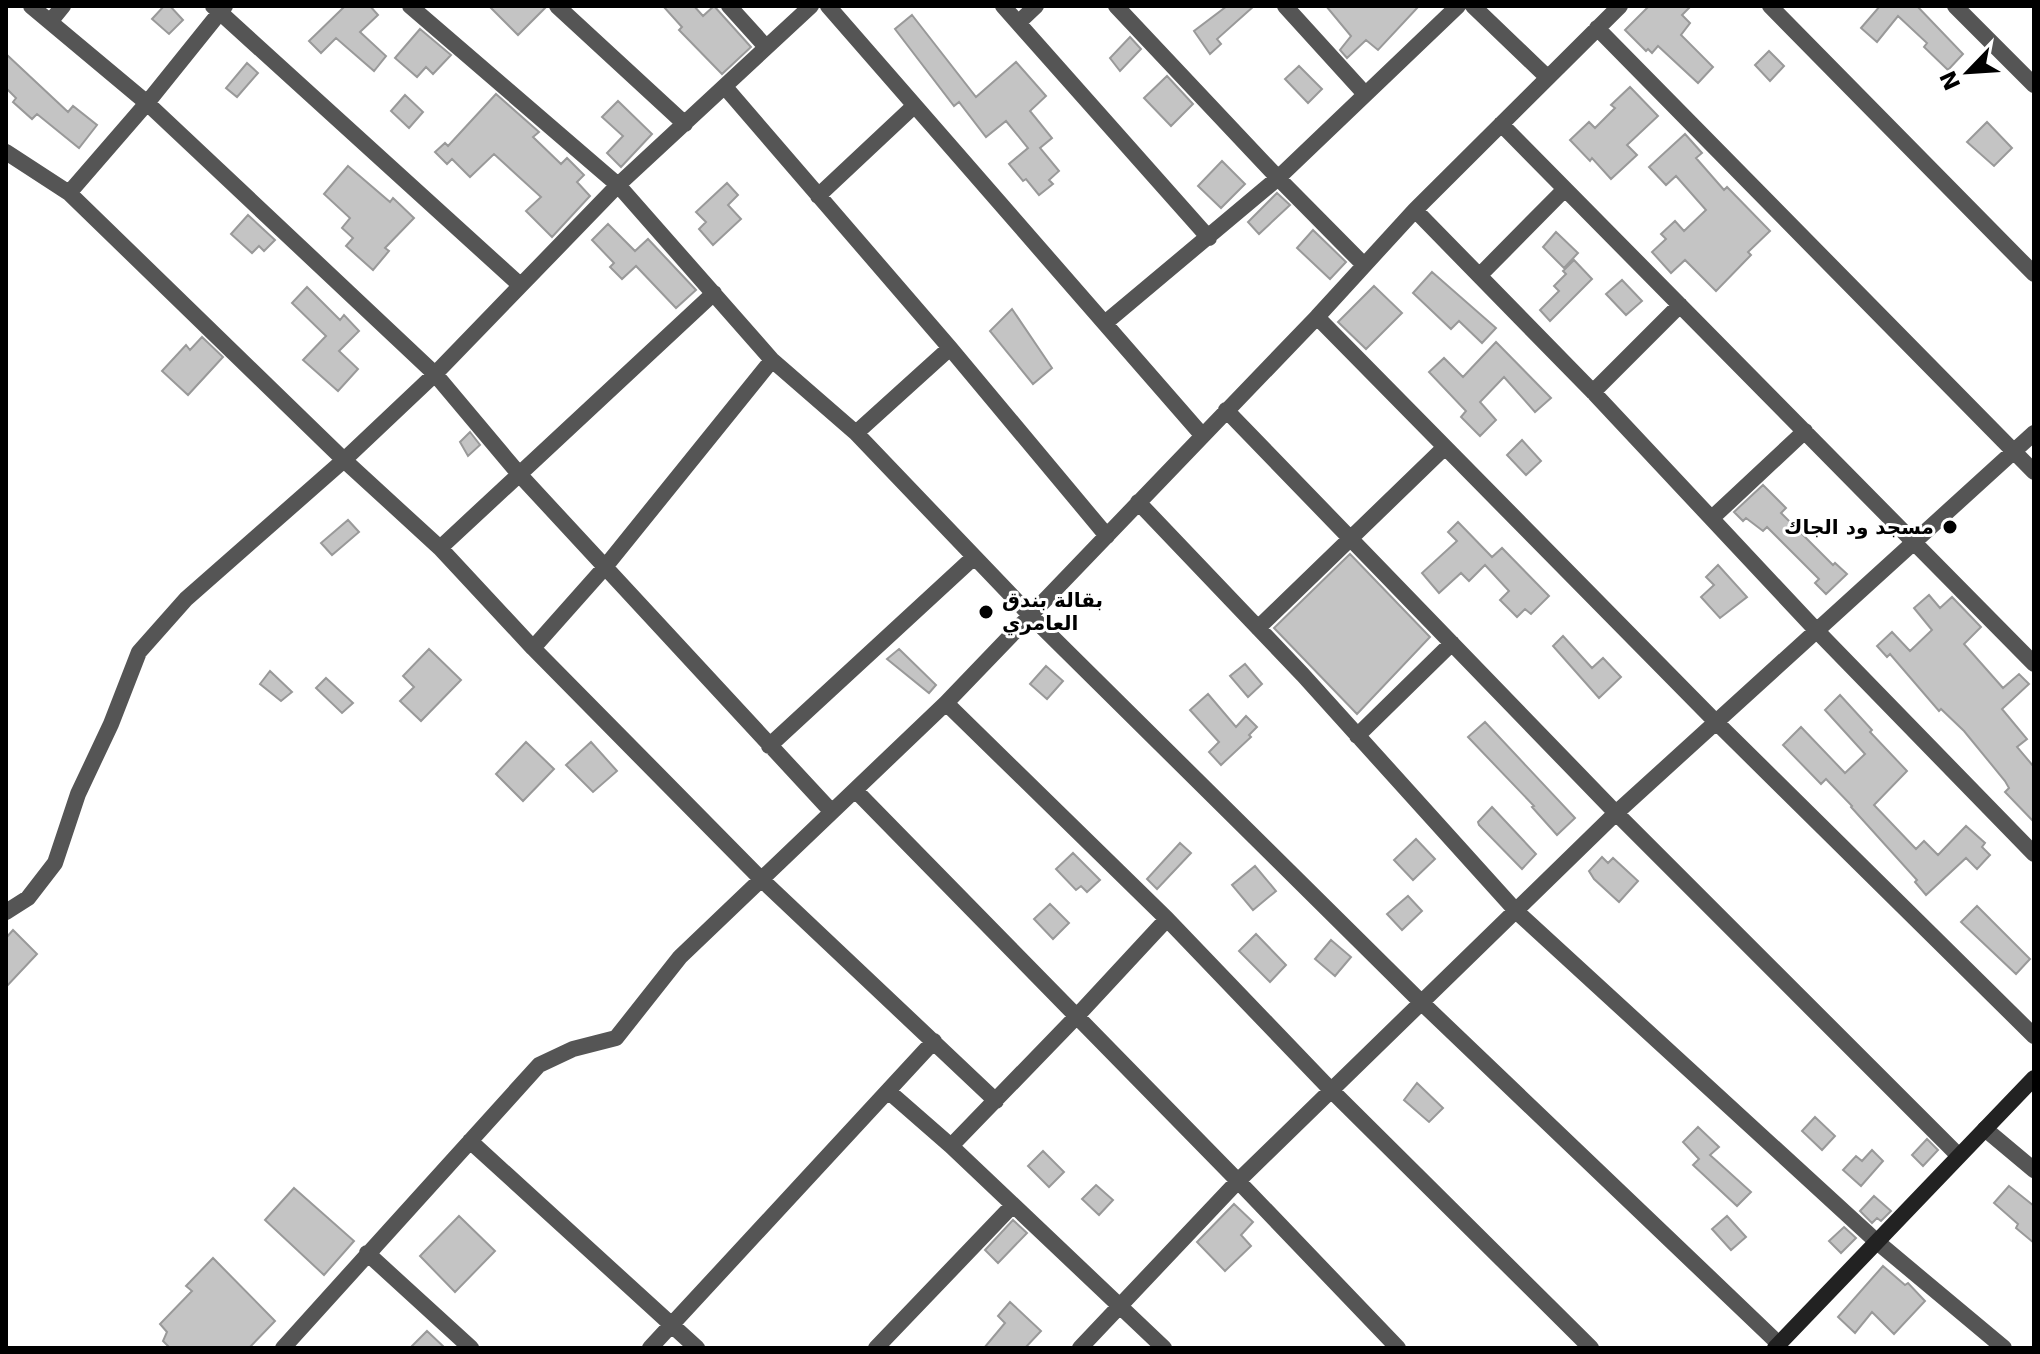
<svg xmlns="http://www.w3.org/2000/svg" width="2040" height="1354" viewBox="0 0 2040 1354" font-family="'DejaVu Sans',Cairo,sans-serif">
  <style>
    .building { fill: #c4c4c4; stroke: #999; stroke-width: 2 }
    .lines { fill: none; stroke-linecap: round; stroke-linejoin: round }
    .street { stroke: #555; stroke-width: 16 }
    .secondary { stroke: #222; stroke-width: 16 }
    .poi-dot { fill: #000; stroke: #fff; stroke-width: 3 }
    .labels { text-anchor: middle; stroke-width: 6; stroke-linejoin: round; paint-order: stroke }
    .poi-label { font-size: 20px; font-weight: bold; fill: #000; stroke: #fff; text-anchor: end }
  </style>
  <rect width="100%" height="100%" fill="#fff"/>
  <!-- building -->
  <path class="building" d="M164,6H170L183,20L169,34L152,19Z
    M345,6H370L378,15L360,32L386,56L374,71L336,38L321,53L309,41Z
    M489,6H546V7L518,35Z
    M663,6H694L703,16L714,6L751,47L722,74L679,30L682,27Z
    M1227,6H1254L1217,39L1221,44L1210,54L1194,31Z
    M1326,6H1419L1378,50L1366,40L1347,58L1340,50L1351,36Z
    M1649,6H1691L1682,15L1690,23L1681,35L1713,67L1698,83L1658,46L1652,53L1648,49L1646,51L1625,30Z
    M1880,6H1917L1963,54L1948,70L1924,47L1927,43L1898,16L1877,42L1861,28Z
    M912,15L976,97L1016,62L1046,96L1030,111L1052,138L1040,148L1059,171L1049,180L1053,184L1039,195L1026,179L1023,181L1009,164L1028,148L1006,121L986,137L959,102L954,106L895,29Z
    M420,29L451,55L433,74L426,67L417,77L395,58Z
    M1130,37L1141,49L1120,71L1110,58Z
    M1769,51L1784,66L1770,81L1755,65Z
    M6,54L68,112L73,106L97,125L79,148L37,114L32,119L13,102L16,98L6,88Z
    M247,63L258,73L237,97L226,88Z
    M1299,66L1322,89L1308,103L1285,79Z
    M1167,76L1193,104L1171,126L1144,98Z
    M1630,87L1658,116L1627,145L1637,155L1611,179L1592,158L1590,161L1570,140L1589,122L1595,128L1615,108L1611,105Z
    M496,94L539,132L533,137L561,164L567,158L584,175L577,182L590,196L552,237L526,211L541,197L494,154L470,177L452,159L447,164L435,152L445,143L448,146Z
    M405,95L423,112L409,128L391,111Z
    M618,101L652,134L621,167L607,153L623,136L602,117Z
    M1987,122L2012,148L1994,166L1967,142Z
    M1685,134L1702,153L1696,158L1724,190L1727,187L1770,231L1748,252L1751,255L1716,291L1685,260L1671,273L1652,252L1666,239L1661,234L1675,221L1684,231L1706,210L1676,176L1666,185L1649,167Z
    M1222,161L1245,184L1221,208L1198,186Z
    M348,166L390,202L393,198L414,218L385,248L389,251L373,270L346,246L353,238L342,228L350,218L324,194Z
    M727,183L738,195L728,205L741,219L713,245L699,229L706,222L696,212Z
    M1277,193L1290,205L1259,234L1248,222Z
    M248,215L275,240L264,251L259,246L252,253L231,234Z
    M608,224L635,251L648,239L696,290L676,308L636,266L622,279L610,267L614,263L592,240Z
    M1313,230L1346,262L1330,279L1297,248Z
    M1556,232L1578,253L1564,268L1543,247Z
    M1574,260L1592,279L1550,321L1540,310L1559,291L1554,286L1566,274L1563,271Z
    M1432,272L1496,328L1482,343L1459,321L1451,329L1413,293Z
    M1622,280L1642,301L1626,315L1606,294Z
    M1374,286L1402,313L1366,349L1338,322Z
    M307,287L340,320L344,315L359,331L339,351L358,369L338,391L303,360L326,336L292,303Z
    M1012,309L1052,368L1033,384L990,331Z
    M202,337L223,357L188,395L162,371L186,345L190,350Z
    M1496,342L1551,398L1535,412L1504,377L1480,402L1496,420L1480,436L1461,417L1466,411L1429,372L1444,358L1463,377Z
    M470,432L480,445L468,456L460,442Z
    M1522,440L1541,461L1526,475L1507,455Z
    M1763,485L1786,508L1781,513L1833,565L1835,563L1847,574L1826,594L1815,583L1819,579L1767,527L1763,531L1746,518L1743,521L1734,512Z
    M348,520L359,532L332,555L321,543Z
    M1458,522L1492,557L1502,548L1549,596L1531,614L1525,609L1517,617L1500,600L1509,591L1485,565L1469,581L1461,573L1439,593L1422,573L1457,541L1448,532Z
    M1350,554L1430,637L1357,714L1274,628Z
    M1718,565L1747,597L1720,618L1701,597L1714,585L1706,577Z
    M1929,595L1940,608L1952,597L1981,627L1964,644L2003,688L2019,674L2029,684L2002,709L2027,739L2017,747L2034,767V822L2005,792L2009,788L2005,781L1964,731L1941,709L1939,711L1890,654L1887,657L1877,646L1892,632L1910,651L1932,630L1914,608Z
    M1563,636L1592,668L1603,658L1621,677L1599,698L1553,646Z
    M429,649L461,680L421,721L400,701L414,687L403,676Z
    M899,649L936,685L929,693L887,659Z
    M1245,664L1262,684L1248,697L1230,676Z
    M1046,666L1063,681L1047,699L1030,684Z
    M270,671L292,692L281,701L260,684Z
    M326,678L353,703L342,713L316,688Z
    M1208,694L1236,727L1246,716L1257,727L1249,735L1251,737L1221,765L1209,752L1219,742L1190,710Z
    M1840,695L1872,730L1870,732L1907,771L1874,805L1916,849L1924,841L1938,855L1966,826L1985,843L1982,847L1990,855L1977,869L1966,858L1926,895L1915,882L1917,880L1851,807L1852,806L1826,779L1821,784L1783,745L1801,727L1845,773L1865,754L1825,710Z
    M1485,722L1575,818L1557,835L1532,807L1534,806L1468,737Z
    M526,742L554,769L523,801L496,774Z
    M591,742L617,771L593,792L566,765Z
    M1492,807L1536,854L1522,869L1479,825L1478,822Z
    M1416,839L1435,859L1413,880L1394,860Z
    M1180,843L1191,853L1157,889L1147,879Z
    M1073,853L1100,880L1087,892L1081,886L1076,890L1056,869Z
    M1602,857L1608,863L1613,858L1638,881L1619,902L1594,879L1589,871Z
    M1255,866L1276,891L1253,910L1232,885Z
    M1408,896L1422,911L1402,930L1387,914Z
    M1050,904L1069,923L1053,939L1034,919Z
    M1977,906L2030,959L2016,974L1961,922Z
    M13,930L37,954L6,987V938Z
    M1256,934L1286,965L1270,982L1239,951Z
    M1331,940L1351,957L1335,976L1315,959Z
    M1417,1083L1443,1108L1429,1122L1404,1100Z
    M1815,1117L1835,1136L1822,1150L1802,1131Z
    M1698,1127L1719,1147L1710,1155L1751,1192L1737,1206L1693,1165L1699,1159L1683,1142Z
    M1927,1139L1938,1150L1923,1166L1912,1155Z
    M1872,1150L1883,1161L1861,1186L1843,1170L1856,1156L1862,1161Z
    M1043,1151L1064,1172L1049,1187L1028,1166Z
    M1096,1185L1113,1200L1099,1215L1082,1199Z
    M2009,1186L2034,1206V1243L2016,1228L2018,1224L1994,1203Z
    M294,1188L354,1241L324,1275L265,1220Z
    M1874,1196L1891,1211L1881,1221L1877,1218L1872,1223L1860,1211Z
    M1234,1204L1253,1222L1241,1235L1251,1246L1225,1271L1197,1242Z
    M459,1216L495,1251L455,1292L420,1256Z
    M1727,1216L1746,1237L1731,1250L1712,1229Z
    M1013,1220L1027,1233L998,1263L985,1250Z
    M1844,1227L1856,1238L1841,1253L1829,1241Z
    M213,1258L275,1321L249,1348H170L163,1341L167,1332L160,1324L192,1291L186,1286Z
    M1883,1266L1905,1285L1908,1283L1925,1301L1894,1334L1872,1312L1855,1333L1838,1317Z
    M1010,1302L1041,1331L1025,1348H984L1005,1323L998,1316Z
    M427,1331L445,1348H410Z"/>
  <g class="lines">
    <!-- street -->
    <path class="street" d="M31,6L147,103L435,374L519,474L831,811
      M213,6L520,285
      M410,6L618,185L772,360L856,433L1031,616L1423,1004L1779,1344
      M557,6L685,124
      M729,6L766,47
      M828,6L1202,435
      M1003,6L1209,238
      M1116,6L1278,178L1364,265
      M1285,6L1365,94
      M1473,6L1547,77
      M1770,6L2034,274
      M1955,6L2034,85
      M50,22L63,6
      M1018,23L1036,6
      M1597,28L2034,472
      M725,87L950,348L1107,536
      M1501,124L2034,664
      M6,152L69,193L344,460L440,548L533,648L761,879L996,1101
      M69,193L147,103L225,6
      M818,196L914,106
      M1415,210L1593,392L1816,630L2034,854
      M1480,275L1564,190
      M1317,317L1715,721L2034,1036
      M1105,323L1278,178L1458,6
      M1593,392L1680,305
      M1226,410L1616,813L1958,1155
      M856,433L950,348
      M1138,502L1303,675L1517,912L1876,1241L2004,1348
      M1712,518L1805,431
      M440,548L714,293
      M1258,628L1445,447
      M533,648L605,567L772,360
      M946,703L1167,919L1331,1090L1591,1348
      M1357,736L1452,643
      M769,746L973,558
      M855,790L1238,1181L1398,1348
      M6,912L28,898L55,863L78,794L111,724L139,652L186,599L344,460L435,374L618,185L811,6
      M888,1091L951,1146L1164,1348
      M1985,1129L2034,1170
      M470,1141L697,1348
      M951,1146L1076,1017L1167,919
      M367,1253L471,1348
      M283,1348L539,1065L573,1049L616,1038L680,957L946,703L1317,317L1415,210L1620,6
      M650,1348L934,1041
      M876,1348L1013,1205
      M1080,1348L1238,1181L1616,813L2034,433"/>
    <!-- secondary -->
    <path class="secondary" d="M1775,1348L2034,1078"/>
  </g>
  <!-- markers -->
  <g class="poi-dot">
    <circle cx="1950" cy="527" r="8"/>
    <circle cx="986" cy="612" r="8"/>
  </g>
  <g class="labels">
    <!-- poi labels -->
    <g class="poi-label">
      <text x="1934" y="534">مسجد ود الجاك</text>
      <text x="1002" y="607" text-anchor="start">بقالة بندق<tspan x="1002" dy="23">العامري</tspan></text>
    </g>
  </g>
  <!-- border -->
  <rect width="2040" height="1354" fill="none" stroke="#000000" stroke-width="16"/>
  <!-- north arrow -->
  <g transform="translate(1968 72) rotate(245)" stroke="#ffffff" stroke-width="6" paint-order="stroke">
  <path d="M0-6L14 30L0 20L-14 30Z" fill="#000000"/>
  <text y="-12" font-size="22" font-weight="bold" text-anchor="middle" fill="#000000">N</text>
  </g>
</svg>
